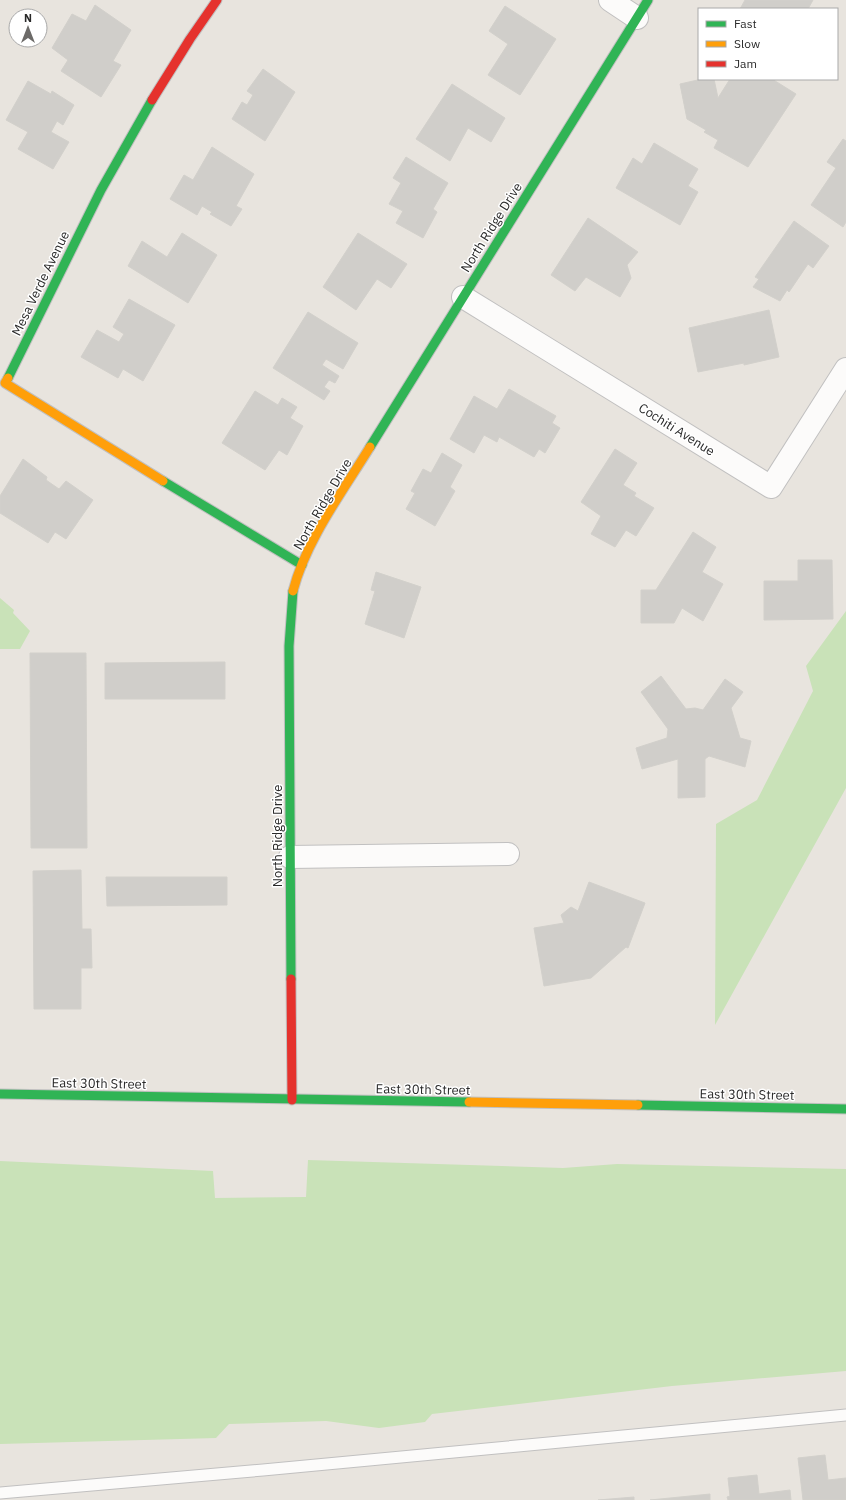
<svg xmlns="http://www.w3.org/2000/svg" width="846" height="1500" viewBox="0 0 846 1500" font-family="'IBM Plex Sans',sans-serif">
  <style>
    .green { fill: #c9e2b8 }
    .building { fill: #d0ceca; stroke: #d2d0cb }
    .lines { fill: none; stroke-linecap: round; stroke-linejoin: round }
    .lane-casing { stroke: #c1c0c0; stroke-width: 13 }
    .street-casing { stroke: #c1c0c0; stroke-width: 24 }
    .fast-casing { stroke: #c1c0c0; stroke-width: 11 }
    .slow-casing { stroke: #c1c0c0; stroke-width: 11 }
    .jam-casing { stroke: #c1c0c0; stroke-width: 11 }
    .lane { stroke: #fcfbfa; stroke-width: 11 }
    .street { stroke: #fcfbfa; stroke-width: 22 }
    .fast { stroke: #30b455; stroke-width: 9 }
    .slow { stroke: #ff9f0a; stroke-width: 9 }
    .jam { stroke: #e5322d; stroke-width: 9 }
    .labels { text-anchor: middle; stroke-width: 3; stroke-linejoin: round; paint-order: stroke }
    .street-label { font-size: 13px; fill: #292929; stroke: #fff }
  </style>
  <rect width="100%" height="100%" fill="#e8e4de"/>
  <!-- green -->
  <path class="green" d="M0,598L14,610L13,613L30,631L20,649H0Z
    M846,611V788L715,1025L716,824L757,800L813,691L806,666Z
    M308,1160L563,1168L617,1164L846,1169V1371L672,1386L432,1414L425,1422L379,1428L326,1421L229,1424L216,1438L0,1444V1161L213,1171L215,1198L306,1197Z"/>
  <!-- building -->
  <path class="building" d="M745,0H813L808,9H740Z
    M95,5L131,30L113,61L121,65L101,97L61,71L68,60L52,48L72,14L86,21Z
    M505,6L556,39L520,95L488,75L508,44L489,31Z
    M263,69L295,92L265,141L232,119L242,102L247,105L253,95L247,91Z
    M702,79H714L718,98L730,79H772L796,94L748,167L714,148L718,140L704,132L706,130L687,119L680,84Z
    M28,81L51,94L52,91L74,105L63,125L57,121L51,132L69,142L53,169L18,149L28,132L6,120Z
    M452,84L505,118L491,142L468,128L450,161L416,139Z
    M843,139L846,141V222L843,227L811,205L836,168L827,162Z
    M654,143L698,169L688,186L698,192L680,225L616,188L633,158L642,164Z
    M212,147L254,174L236,206L242,209L231,226L210,214L212,212L202,206L197,215L170,199L184,175L193,180Z
    M406,157L448,183L433,209L437,212L423,238L396,223L403,211L389,204L401,183L393,178Z
    M588,218L638,252L627,265L631,278L620,297L586,277L575,291L551,275Z
    M794,221L829,246L813,268L808,264L789,292L787,290L780,301L753,287L759,279L755,277Z
    M182,233L217,255L188,303L128,266L142,241L167,257Z
    M358,233L407,264L391,288L377,279L356,310L323,287Z
    M129,299L175,325L143,381L123,369L118,378L81,357L97,330L119,342L124,334L113,327Z
    M769,310L779,357L744,365V363L698,372L689,328Z
    M308,312L358,343L343,369L326,359L322,365L339,376L335,383L329,380L324,387L330,391L324,400L273,368Z
    M509,389L556,416L552,423L560,428L545,453L539,449L534,457L499,437L497,442L484,435L474,453L450,439L474,396L497,409Z
    M255,391L278,405L282,398L297,407L290,418L303,426L287,455L279,450L265,470L222,443Z
    M615,449L637,463L623,485L636,493L634,496L654,508L636,536L626,530L615,547L591,534L601,516L581,502Z
    M442,453L462,465L450,487L455,491L435,526L406,509L415,493L411,491L423,469L431,473Z
    M23,459L47,477L46,480L59,489L66,481L93,500L66,539L55,532L48,543L0,513V496Z
    M693,532L716,547L702,572L723,584L703,621L682,608L674,623H641V590H656Z
    M798,560H832L833,619L764,620V581H798Z
    M376,572L421,587L404,638L365,624L375,591L371,590Z
    M30,653H86L87,848H31Z
    M225,662V699H105V663Z
    M661,676L686,709L695,708L703,710L725,679L743,692L731,708L740,738L751,741L745,767L709,756L705,759V797L678,798V759L642,769L636,748L667,738L668,729L641,692Z
    M81,870L82,929H91L92,968H81V1009H34L33,871Z
    M106,877H227V905L107,906Z
    M589,882L645,903L628,948L626,947L591,978L544,986L534,928L564,923L561,915L571,907L578,911Z
    M825,1455L828,1480L846,1478V1500H803L798,1458Z
    M757,1475L759,1494L790,1490L791,1500H728L727,1497L730,1496L728,1478Z
    M710,1494V1500H650Z
    M634,1497V1500H598Z"/>
  <g class="lines">
    <!-- lane casing -->
    <g class="lane-casing">
      <path id="lane" d="M0,1493L263,1470L846,1415"/>
    </g>
    <!-- street casing -->
    <g class="street-casing">
      <path id="street" d="M610,0L637,18
        M463,297L771,487L846,369
        M290,857L508,854"/>
    </g>
    <!-- fast casing -->
    <g class="fast-casing">
      <path id="fast" d="M8,378L101,190L152,100
        M370,447L648,0
        M163,481L302,565
        M291,979L289,646L293,591
        M0,1094L469,1102
        M638,1105L846,1109"/>
    </g>
    <!-- slow casing -->
    <g class="slow-casing">
      <path id="slow" d="M8,378L5,383L163,481
        M293,591C306,540 343,491 370,447
        M469,1102L638,1105"/>
    </g>
    <!-- jam casing -->
    <g class="jam-casing">
      <path id="jam" d="M152,100L190,39L217,0
        M291,979L292,1100"/>
    </g>
    <!-- lane -->
    <use href="#lane" class="lane"/>
    <!-- street -->
    <use href="#street" class="street"/>
    <!-- fast -->
    <use href="#fast" class="fast"/>
    <!-- slow -->
    <use href="#slow" class="slow"/>
    <!-- jam -->
    <use href="#jam" class="jam"/>
  </g>
  <g class="labels">
    <!-- street labels -->
    <g class="street-label">
      <text transform="translate(491 227) rotate(-58)" y="5">North Ridge Drive</text>
      <text transform="translate(40 283) rotate(-64)" y="5">Mesa Verde Avenue</text>
      <text transform="translate(677 429) rotate(32)" y="5">Cochiti Avenue</text>
      <text transform="translate(322 504) rotate(-60)" y="5">North Ridge Drive</text>
      <text transform="translate(277 836) rotate(-90)" y="5">North Ridge Drive</text>
      <text transform="translate(99 1083) rotate(1)" y="5">East 30th Street</text>
      <text transform="translate(423 1089) rotate(1)" y="5">East 30th Street</text>
      <text transform="translate(747 1094) rotate(1)" y="5">East 30th Street</text>
    </g>
  </g>
  <!-- legend -->
  <rect x="698" y="8" width="140" height="72" fill="#ffffff" stroke="#a9a9a9"/>
  <rect x="706" y="21" width="20" height="6" fill="#30b455" stroke="#a9a9a9"/>
  <text x="734" y="28" font-size="12" fill="#292929">Fast</text>
  <rect x="706" y="41" width="20" height="6" fill="#ff9f0a" stroke="#a9a9a9"/>
  <text x="734" y="48" font-size="12" fill="#292929">Slow</text>
  <rect x="706" y="61" width="20" height="6" fill="#e5322d" stroke="#a9a9a9"/>
  <text x="734" y="68" font-size="12" fill="#292929">Jam</text>
  <!-- north arrow -->
  <g transform="translate(28 28)"><circle r="19" fill="#ffffff" stroke="#a9a9a9"/>
  <path d="M0-3L7 15L0 10L-7 15Z" fill="#6c6a68"/>
  <text y="-6" font-size="11" font-weight="bold" text-anchor="middle" fill="#292929">N</text>
  </g>
</svg>
